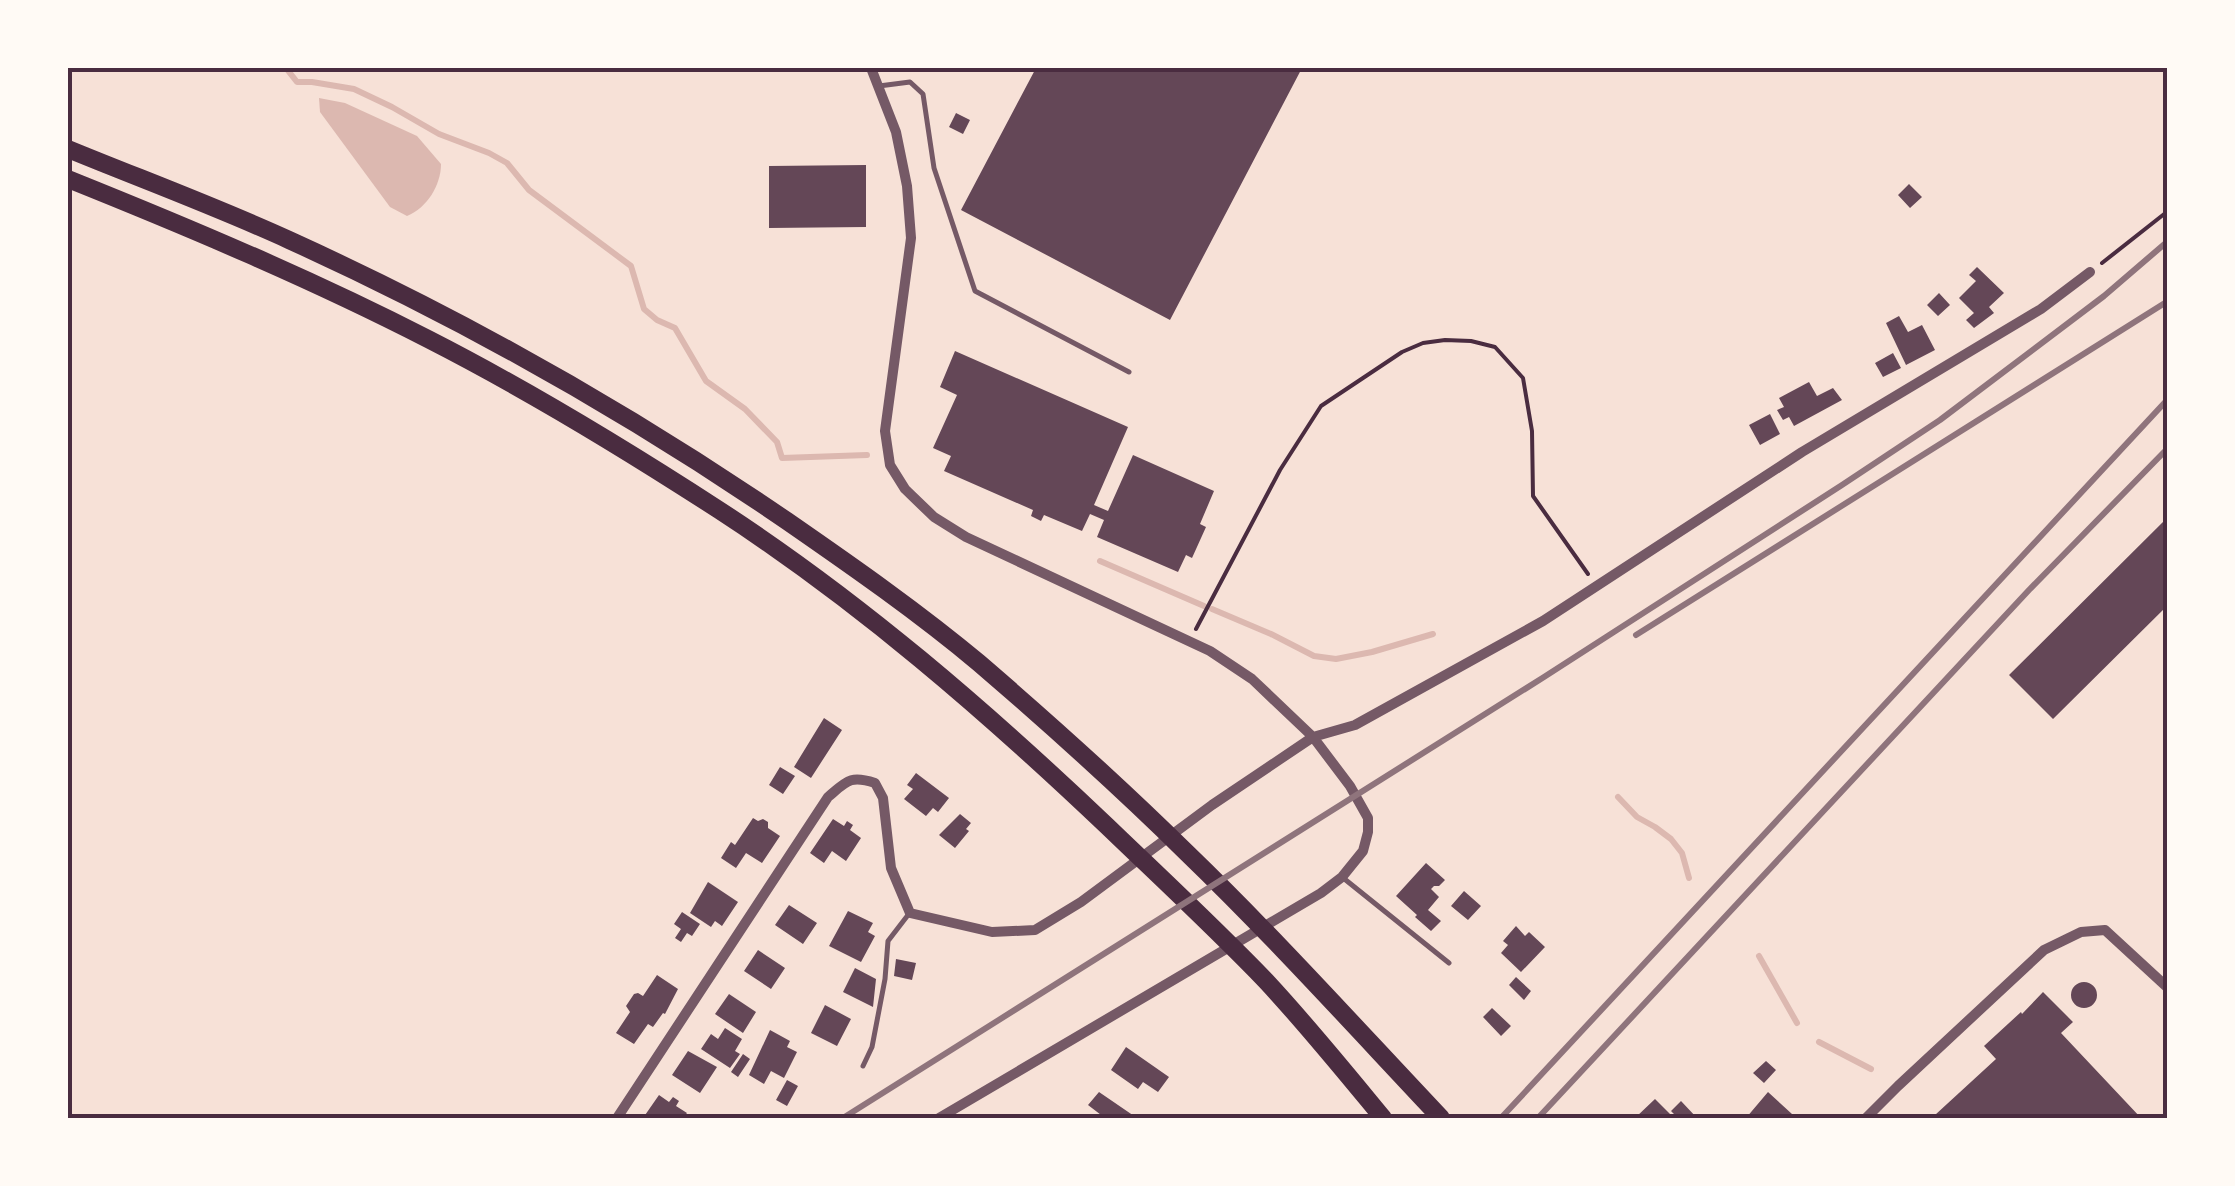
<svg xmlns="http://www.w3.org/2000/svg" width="2235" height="1186" viewBox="0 0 2235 1186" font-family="'Nunito Sans',sans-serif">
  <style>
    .water { fill: #dcb8b0 }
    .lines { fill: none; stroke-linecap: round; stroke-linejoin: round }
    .stream { stroke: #dcb8b0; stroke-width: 6 }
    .building { fill: #644757 }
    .path { stroke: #4a2c40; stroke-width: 4 }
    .service { stroke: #755966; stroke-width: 5 }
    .minor { stroke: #755966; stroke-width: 10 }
    .trunk { stroke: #4a2c40; stroke-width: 18 }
    .rail { stroke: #8f747c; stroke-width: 6 }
    .neatline { fill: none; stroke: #4a2c40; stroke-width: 4 }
  </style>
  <rect width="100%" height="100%" fill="#f7e1d7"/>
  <!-- water -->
  <path class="water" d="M319,98L345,103L417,136L441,164C441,185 427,208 407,216L390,207L320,112Z"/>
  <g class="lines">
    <!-- stream -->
    <path class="stream" d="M286,68L297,82H312L354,89L392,107L439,134L489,153L507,163L529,190L631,266L644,309L657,320L675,328L706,381L745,409L777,442L782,458L867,455
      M1100,561L1204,606
      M1212,609L1271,634L1314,656L1336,659L1372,652L1433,634
      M1618,797L1637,817L1655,827L1671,839L1682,853L1689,878
      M1759,956L1797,1023
      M1819,1042L1871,1069"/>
  </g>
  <!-- building -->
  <path class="building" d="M1036,68H1302L1170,320L961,210Z
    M956,113L970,120L963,134L949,127Z
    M866,165V227L769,228V166Z
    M1909,184L1922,197L1910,208L1898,195Z
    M1977,267L2004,293L1989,307L1994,313L1974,328L1966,320L1974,313L1959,298L1976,281L1969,275Z
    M1939,293L1950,305L1938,316L1927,305Z
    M1899,316L1908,332L1922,325L1935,350L1906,365L1886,323Z
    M955,351L1128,427L1094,505L1108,511L1133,455L1214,491L1200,524L1206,527L1192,558L1186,555L1178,572L1097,537L1104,520L1090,514L1082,531L1044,515L1041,521L1031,516L1033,510L944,471L951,456L933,448L957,395L940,387Z
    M1893,353L1901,368L1883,377L1875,363Z
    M1809,382L1817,396L1833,388L1842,400L1794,426L1789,417L1783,420L1777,410L1784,407L1779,398Z
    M1770,414L1780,434L1760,445L1749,425Z
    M2168,517V605L2053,719L2009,675Z
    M824,718L842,730L811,778L794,767Z
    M780,767L795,776L783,794L769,785Z
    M916,773L949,798L938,812L933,808L926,816L904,799L913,789L907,785Z
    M960,814L971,823L966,829L969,831L955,848L939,835Z
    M753,818L758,821L763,819L768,822V828L780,836L762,863L746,853L736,868L721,858L731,842L735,845Z
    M833,819L844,826L847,821L853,825L850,830L861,838L846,861L832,851L824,863L810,853Z
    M1426,863L1445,880L1439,886H1434L1431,889L1439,897L1428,910L1441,921L1431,931L1415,917L1417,915L1396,896Z
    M708,882L738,902L722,926L715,921L711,927L690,913Z
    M1464,891L1481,906L1468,920L1451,906Z
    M789,905L817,923L803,944L775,925Z
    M848,911L873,923L868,932L875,936L861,962L829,946Z
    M682,912L700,924L692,936L687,933L681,942L675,938L681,929L674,924Z
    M1516,926L1525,936L1529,932L1545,947L1521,972L1501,953L1508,945L1503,941Z
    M758,950L785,968L771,989L744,971Z
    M896,959L916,963L912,980L894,976Z
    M855,968L876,979L873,1007L843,992Z
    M657,975L678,989L665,1014L663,1013L653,1027L648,1024L634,1044L616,1033L630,1012L626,1006L634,994L638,993L643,996Z
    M1516,977L1531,991L1524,1000L1509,985Z
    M2071 995a13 13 0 1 1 26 0a13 13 0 1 1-26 0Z
    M2043,992L2073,1022L2061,1033L2141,1118H1939L1935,1115L1996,1059L1984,1046L2021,1012L2022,1014Z
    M729,994L756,1012L743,1033L715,1014Z
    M825,1005L851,1019L837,1046L811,1033Z
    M1492,1008L1511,1026L1501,1036L1483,1017Z
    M725,1028L742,1039L735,1051L740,1054L730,1068L701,1049L711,1034L718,1039Z
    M770,1030L790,1041L787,1047L797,1052L784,1078L771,1071L764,1084L749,1075Z
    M1126,1047L1169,1077L1158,1092L1143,1082L1138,1089L1111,1070Z
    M688,1051L717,1067L700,1093L672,1075Z
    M743,1054L750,1059L738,1077L731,1072Z
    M1766,1061L1776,1070L1764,1083L1753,1073Z
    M787,1080L798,1086L787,1106L776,1100Z
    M1099,1092L1137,1118H1105L1088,1105Z
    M1768,1092L1792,1114L1789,1118H1746Z
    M659,1095L669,1102L673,1097L679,1101L676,1106L687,1113L683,1118H643Z
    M1655,1099L1674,1118H1635Z
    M1681,1101L1697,1118H1678L1671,1111Z"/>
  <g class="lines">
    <!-- path -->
    <path class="path" d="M2102,263L2168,211
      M1196,629L1280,470L1321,406L1402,352L1423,343L1445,340L1471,341L1495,347L1523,378L1532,431L1533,496L1588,574"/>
    <!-- service -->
    <path class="service" d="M879,86L910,82L923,94L934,168L975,291L1129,372
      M1342,877L1449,963
      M863,1066L872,1047L885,979L888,941L908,915"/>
    <!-- minor -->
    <path class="minor" d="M871,68L896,132L907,186L911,238L885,431L890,465L905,489L934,517L966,537L1210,651L1252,679L1313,737L1350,786L1368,818V832L1363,851L1342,877L1321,893L939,1118
      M617,1118L828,797C847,781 850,775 875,783L883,798L891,868L910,913L992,932L1035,930L1081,902L1212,805L1313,737L1355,725L1543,621L1802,452L2041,309L2090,272
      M1866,1118L1898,1086L2044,950L2081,932L2105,930L2168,988"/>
    <!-- trunk -->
    <path class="trunk" d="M68,149C141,179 217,207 289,240C463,319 629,413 787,521C852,566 918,612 979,663C1050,724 1120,787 1187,853C1275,938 1357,1029 1441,1118
      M68,179C190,228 311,279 428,339C528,390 625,449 719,510C859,601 986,711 1107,826C1160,877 1215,928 1266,981C1307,1025 1345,1072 1383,1118"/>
    <!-- rail -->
    <path class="rail" d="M1636,635L2168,301
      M843,1118L1544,677L1842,485L1940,420L2104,296L2168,241
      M1501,1118L2168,399
      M1538,1118L2029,590L2168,448"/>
  </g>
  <!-- border -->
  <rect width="2235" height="1186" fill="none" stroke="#fffaf5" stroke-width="140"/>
  <rect x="70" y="70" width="2095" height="1046" class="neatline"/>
</svg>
